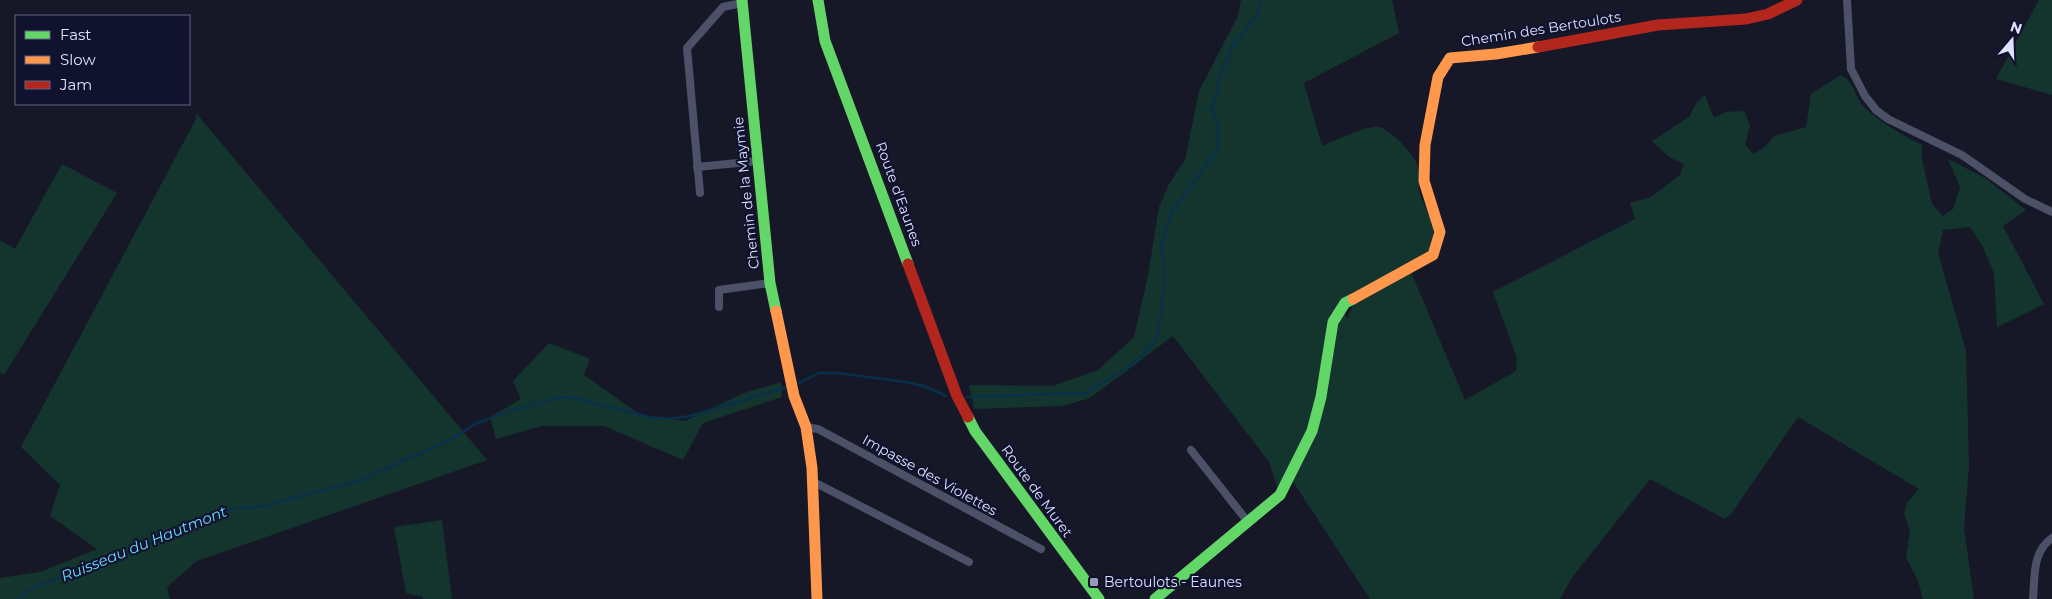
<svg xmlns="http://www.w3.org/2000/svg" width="2052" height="599" viewBox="0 0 2052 599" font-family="Montserrat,sans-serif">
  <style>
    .green { fill: #14352e }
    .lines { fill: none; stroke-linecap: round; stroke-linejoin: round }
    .stream { stroke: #09304b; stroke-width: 2.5 }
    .street { stroke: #4c5168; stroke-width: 8 }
    .fast { stroke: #63d668; stroke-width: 11 }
    .slow { stroke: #ff974d; stroke-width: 11 }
    .jam { stroke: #b3261e; stroke-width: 11 }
    .poi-dot { fill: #989bb3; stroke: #10122e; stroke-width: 2 }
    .labels { text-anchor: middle; stroke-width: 4.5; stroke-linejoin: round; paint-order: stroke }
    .street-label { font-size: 14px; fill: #dee1ff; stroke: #10122e }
    .poi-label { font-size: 14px; fill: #dee1ff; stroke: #10122e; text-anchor: start }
    .water-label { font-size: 15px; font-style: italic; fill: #6cdcff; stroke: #10122e }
  </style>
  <rect width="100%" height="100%" fill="#171827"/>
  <!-- green -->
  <path class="green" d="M1241,0H1392L1399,33L1304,83L1322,146C1335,141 1367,124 1379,127C1391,130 1416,156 1418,167C1421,176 1417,186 1420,194C1428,216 1440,229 1429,251L1340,300L1347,319L1353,305L1411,272L1465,400L1516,371L1517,358L1493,292L1635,219L1630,203L1651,197L1680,175L1684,164L1669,157L1652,141L1689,117L1697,102L1705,95L1714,118L1725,112L1744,111L1750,125L1745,145L1754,154L1766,146L1774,136L1806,127L1811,94L1841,75C1854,82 1854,95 1863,106C1880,123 1901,134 1922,145V159L1932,204L1943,216L1953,209L1960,187L1948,159L1985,178L2026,210L2003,226L2044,304L1997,327L1994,273L1983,247L1970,227L1943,230L1938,253L1966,351L1969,465L1964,528L1974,599H1923L1918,581L1906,557L1910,531L1904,513L1907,503L1919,489L1798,417L1731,514L1725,519L1650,479L1571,579L1560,599H1370L1292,480L1309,447L1318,388L1309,424L1278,489L1269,462L1173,336L1090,398L1063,406L974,409L969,385L1053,386L1098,370L1134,337L1148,276L1159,207L1169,184L1185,160L1199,91L1238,16Z
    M2039,0H2052V95L1996,79Z
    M196,113L487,460L197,561L167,587L170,599H0V578L40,572L97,549L50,516L60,485L21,447L196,119Z
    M62,164L117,193L4,375L0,372V240L15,249Z
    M549,343L590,359L584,375L642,416L685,421L744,393L781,382L782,397L703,423L683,460L604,426H542L496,439L490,417L521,399L513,381Z
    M442,520L452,599H423V597L406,593L394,527Z"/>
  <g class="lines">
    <!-- stream -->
    <path class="stream" d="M799,383L819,373H838L905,382L924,386L946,396
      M967,397L1085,393L1125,369L1144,354L1156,340L1161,319L1165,269L1161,248L1172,211L1217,151L1219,125L1211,110L1218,92L1219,78L1234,44L1257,15L1261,0
      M19,599L24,593L35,587L115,558L231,509L264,506L358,481L450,440L475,424L501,414L561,397L575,398L649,417L670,419L690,416L787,387"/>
    <!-- street -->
    <path class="street" d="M1847,0L1851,69L1865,96L1876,110L1888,119L1962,155L2025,199L2052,212
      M697,167L758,161
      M700,193L687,48L723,7L742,3
      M719,307V290L770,283
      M806,427L818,429L1041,549
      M1191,450L1248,522
      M812,481L969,562
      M2033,599C2035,576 2032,552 2052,538"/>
    <!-- fast -->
    <path class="fast" d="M742,0L770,283L776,311
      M818,0L825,41L908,264
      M968,417L975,431L1099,599
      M1155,599L1280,495L1312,431L1321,397L1333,322L1345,303L1353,299"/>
    <!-- slow -->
    <path class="slow" d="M1353,299L1433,255L1440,232L1424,181L1425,145L1438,77L1450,58L1496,54L1538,47
      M776,311L794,396L806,427L812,468L817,599"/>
    <!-- jam -->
    <path class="jam" d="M1538,47L1658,25L1746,19L1768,14L1797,0
      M908,264L957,396L968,417"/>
  </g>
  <!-- markers -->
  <rect class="poi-dot" x="1089" y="577" width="10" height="10" rx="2.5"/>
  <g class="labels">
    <!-- street labels -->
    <g class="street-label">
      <text transform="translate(1541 29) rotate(-9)" y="5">Chemin des Bertoulots</text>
      <text transform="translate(746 193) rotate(-96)" y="5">Chemin de la Maymie</text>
      <text transform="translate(899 194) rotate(70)" y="5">Route d'Eaunes</text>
      <text transform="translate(930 475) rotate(29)" y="5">Impasse des Violettes</text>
      <text transform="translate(1037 491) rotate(54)" y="5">Route de Muret</text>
    </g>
    <!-- poi labels -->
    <g class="poi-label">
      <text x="1104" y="587">Bertoulots - Eaunes</text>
    </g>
    <!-- water labels -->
    <g class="water-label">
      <text transform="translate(144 544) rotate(-22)" y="5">Ruisseau du Hautmont</text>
    </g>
  </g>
  <!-- legend -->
  <rect x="15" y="15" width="175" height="90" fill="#10122e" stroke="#626582"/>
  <rect x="25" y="31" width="25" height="8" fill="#63d668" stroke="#626582"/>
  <text x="60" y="40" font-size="15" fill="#dee1ff">Fast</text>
  <rect x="25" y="56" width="25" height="8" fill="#ff974d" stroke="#626582"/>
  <text x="60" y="65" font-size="15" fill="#dee1ff">Slow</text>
  <rect x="25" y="81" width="25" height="8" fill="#b3261e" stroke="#626582"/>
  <text x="60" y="90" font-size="15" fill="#dee1ff">Jam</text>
  <!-- north arrow -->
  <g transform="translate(2012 40) rotate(19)" stroke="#10122e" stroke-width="4" paint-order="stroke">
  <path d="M0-4L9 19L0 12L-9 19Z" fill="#dee1ff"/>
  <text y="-8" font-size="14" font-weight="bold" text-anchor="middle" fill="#dee1ff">N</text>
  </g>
</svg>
